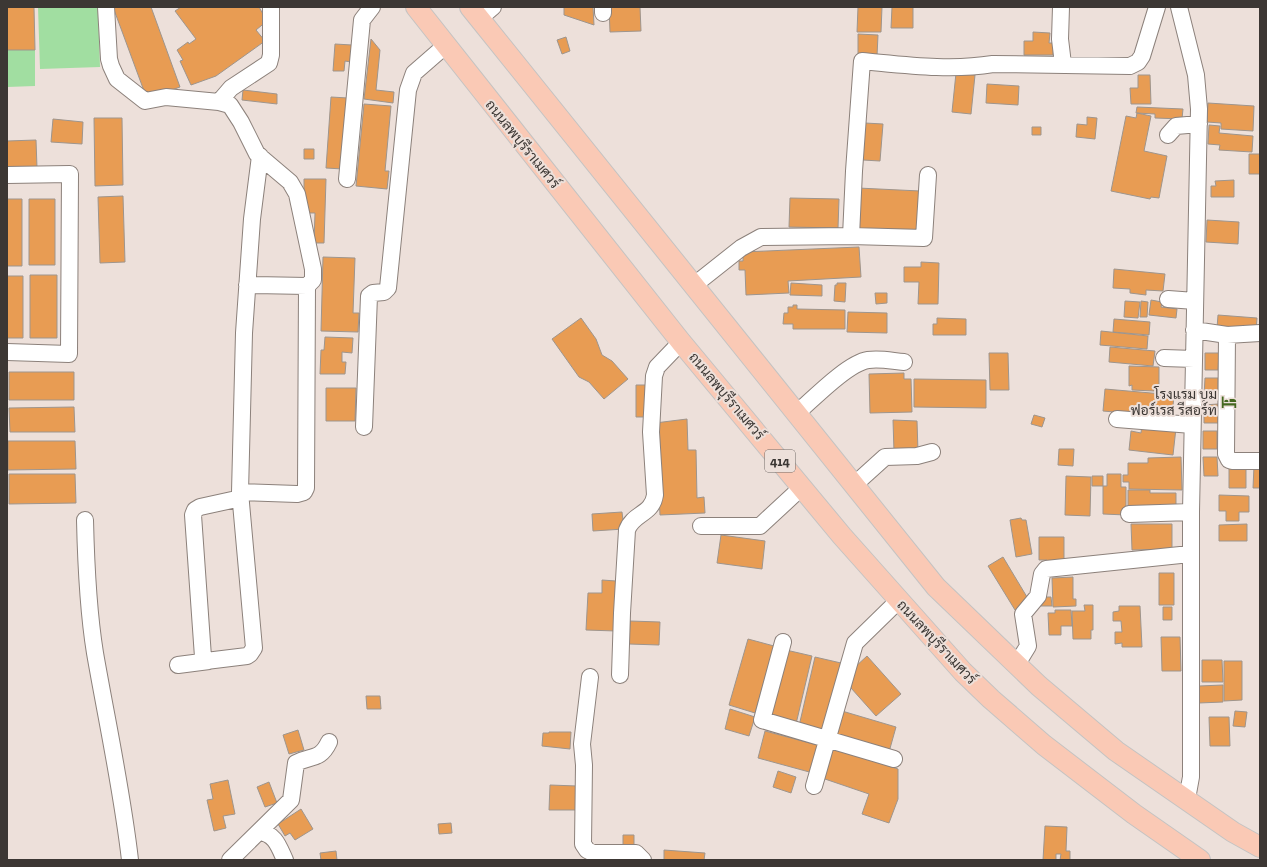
<svg xmlns="http://www.w3.org/2000/svg" width="1267" height="867" viewBox="0 0 1267 867" font-family="'Zilla Slab',Sarabun,serif">
  <style>
    .green { fill: #a1dea1 }
    .building { fill: #e89c53; stroke: #9e958d }
    .lines { fill: none; stroke-linecap: round; stroke-linejoin: round }
    .minor-casing { stroke: #8c817b; stroke-width: 18 }
    .major-casing { stroke: #c4c3c2; stroke-width: 22 }
    .minor { stroke: #fff; stroke-width: 16 }
    .major { stroke: #fac9b5; stroke-width: 20 }
    .labels { text-anchor: middle; stroke-width: 4; stroke-linejoin: round; paint-order: stroke }
    .shield { fill: #ede0da; stroke: #716a66; stroke-width: 1 }
    .shield-label { font-size: 13px; font-weight: bold; fill: #3c3734 }
    .street-label { font-size: 14px; fill: #3c3734; stroke: #ede0da }
    .poi-label { font-size: 14px; fill: #3c3734; stroke: #ede0da; text-anchor: end }
  </style>
  <rect width="100%" height="100%" fill="#ede0da"/>
  <!-- green -->
  <path class="green" d="M38,7H98L100,67L40,69Z
    M7,50H35V86L7,87Z"/>
  <!-- building -->
  <path class="building" d="M7,7H34L35,50H7Z
    M113,7H151L180,87L147,99Z
    M181,7H259L267,21L256,30L265,41L216,76L191,85L180,61L183,60L177,50L188,42L189,44L196,39L175,11Z
    M564,7H593L594,25L564,15Z
    M609,7H640L641,31L610,32Z
    M858,7H882L881,32H857Z
    M892,7H913V28H891Z
    M1033,32L1050,33L1049,43H1054L1053,55H1024V41H1033Z
    M858,34L878,35L877,56H858Z
    M566,37L570,51L562,54L557,40Z
    M371,39L380,50L376,90L394,92L393,103L364,99Z
    M335,44L352,45L351,62L345,61L344,71H333Z
    M956,73L975,75L971,114L952,112Z
    M1138,75H1150L1151,104H1131L1130,88H1138Z
    M987,84L1019,86L1018,105L986,103Z
    M243,90L277,94V104L242,100Z
    M331,97L348,98L343,169L326,168Z
    M1208,103L1254,106L1253,131L1221,129V123L1207,122Z
    M364,104L391,106L385,171H389L387,189L356,186Z
    M1137,107L1183,109L1182,119L1155,118V114L1136,113Z
    M1137,113L1151,116L1144,151L1167,156L1159,198L1151,197L1150,199L1111,191L1126,116L1136,118Z
    M1087,117L1097,118L1095,139L1076,137L1077,124L1087,125Z
    M94,118H122L123,185L95,186Z
    M53,119L83,122L82,144L51,142Z
    M865,123L883,124L880,161L863,160Z
    M1209,125L1220,126L1219,133L1253,136L1252,152L1219,150L1220,145L1208,144Z
    M1032,127H1041V135H1032Z
    M36,140L37,168L7,169V141Z
    M304,149H314V159H304Z
    M1249,154H1260V174H1249Z
    M304,179H326L324,243H314L315,213H304Z
    M1234,180V197H1211V186H1216L1215,181Z
    M858,188L920,191L919,233L857,230Z
    M123,196L125,262L100,263L98,197Z
    M790,198L839,199L838,228L789,227Z
    M7,199H22V266H7Z
    M29,199H55V265H29Z
    M1207,220L1239,222L1238,244L1206,242Z
    M859,247L861,277L788,281L789,293L746,295L745,270H739V261H743V252Z
    M323,257L355,258L353,313H359L358,332L321,331Z
    M921,262L939,263L938,304H918L919,282H904V267H921Z
    M1114,269L1165,274L1163,291L1146,290V295L1130,293V289L1113,288Z
    M30,275H57V338H30Z
    M7,276H23V338H7Z
    M791,283L822,285V296L790,295Z
    M837,283H846L845,302L834,301L835,285H837Z
    M875,293H887V303L876,304Z
    M1151,300L1162,302L1161,307L1177,309L1176,318L1149,315Z
    M1125,301L1140,302L1138,318L1124,317Z
    M1141,301L1148,302L1147,317H1140Z
    M793,305H797V309L845,310V329H793V324H783L784,313H788V307H793Z
    M848,312L887,313V333L847,332Z
    M1218,315L1257,318L1256,331L1217,328Z
    M581,318L596,339L602,355L612,361L628,379L604,399L589,382L579,377L552,339Z
    M937,318L966,319V335H933V324H937Z
    M1114,319L1150,322L1149,335L1113,332Z
    M1101,331L1148,336L1147,349L1100,345Z
    M325,337L353,338L352,353L342,352V362H346L345,374H320L321,350H324Z
    M1110,347L1155,351L1153,366L1109,362Z
    M989,353H1008L1009,390H990Z
    M1205,353H1219L1218,370H1205Z
    M1129,366L1159,367V386H1154V391L1132,390V385L1129,386Z
    M9,372H74V400H9Z
    M904,373V379H911L912,412L870,413L869,374Z
    M1205,378H1218V396H1204Z
    M914,379L986,380V408L914,407Z
    M636,385H647V417H636Z
    M326,388H356L355,421H326Z
    M1105,389L1174,395L1172,417L1103,411Z
    M1218,404V423H1204V405Z
    M74,407L75,432H10L9,408Z
    M1034,415L1045,418L1042,427L1031,424Z
    M687,419L688,450H696L697,498L704,497L705,513L660,515L655,423Z
    M893,420L917,421L918,452H894Z
    M1142,424L1176,428L1173,455L1129,450L1131,431L1141,433Z
    M1203,431H1217V449H1203Z
    M8,441H75L76,469L8,470Z
    M1059,449H1074L1073,466L1058,465Z
    M1181,457L1182,490L1129,489V482H1123V475H1128V463H1148V458Z
    M1203,457H1217L1218,476H1204Z
    M1229,466H1246V488H1229Z
    M1254,466H1260V488H1253Z
    M9,474H75L76,503L9,504Z
    M1107,474H1121V487H1126V515L1103,514V486H1107Z
    M1066,476L1091,477L1090,516L1065,515Z
    M1092,476H1103V486H1092Z
    M1128,490H1150V493H1176V507L1128,512Z
    M1219,495L1249,496V512H1239V521H1226V511H1219Z
    M622,512L624,529L593,531L592,514Z
    M1021,518L1022,520H1026L1032,554L1016,557L1010,520Z
    M1131,524H1172V549L1132,550Z
    M1247,524V541H1219V525Z
    M721,535L765,541L762,569L717,563Z
    M1039,537H1064V564H1047V560H1039Z
    M1003,557L1030,602L1015,610L988,566Z
    M1159,573H1174V605H1159Z
    M1073,577V599H1076V606L1053,607L1052,578Z
    M602,580L616,581L615,597H618L616,631L586,630L588,593H602Z
    M1041,597H1051L1052,606H1041Z
    M1084,605H1093V630H1091V639H1073L1072,611H1085Z
    M1119,606H1140L1142,647H1122V643L1115,644V632H1122L1121,621H1113V612L1119,611Z
    M1163,607H1172V620H1163Z
    M1055,610H1071L1072,626H1061V635H1049L1048,613H1055Z
    M630,621L660,622L659,645L629,644Z
    M1161,637H1180L1181,671H1162Z
    M748,639L774,646L755,713L729,705Z
    M786,650L812,656L796,724L770,718Z
    M867,656L901,694L876,716L851,688L854,668Z
    M815,657L841,663L825,732L799,726Z
    M1202,660H1222L1223,682H1202Z
    M1224,661H1242V700L1224,701Z
    M1223,685V702L1199,703V686Z
    M366,696H380L381,709H367Z
    M730,709L755,717L749,736L725,729Z
    M842,711L896,727L889,752L835,737Z
    M1235,711L1247,712L1245,727L1233,726Z
    M1209,717H1229L1230,746H1210Z
    M298,730L304,750L289,754L283,735Z
    M765,731L821,746L813,773L758,758Z
    M549,732H571L570,749L542,746L543,733H549Z
    M832,748L898,769V799L889,823L862,814L869,794L822,778Z
    M778,771L796,777L791,793L773,787Z
    M228,780L235,814L223,816L226,828L214,831L207,800L213,799L210,784Z
    M269,782L277,803L265,807L257,787Z
    M550,785L577,786V810H549Z
    M301,809L313,829L295,840L290,833L285,836L278,824Z
    M451,823L452,833L439,834L438,824Z
    M1045,826L1067,827L1066,851H1070V860H1060L1061,854H1056V860H1043Z
    M623,835H634V848H623Z
    M664,850L705,853L704,860H664Z
    M336,851L337,860H321L320,853Z"/>
  <g class="lines">
    <!-- minor casing -->
    <g class="minor-casing">
      <path id="minor" d="M106,7L109,59L111,66L117,79L145,101L166,97L219,102L230,105L241,122L257,154L290,182L297,194L313,269V280L307,286L306,488L304,492L297,494L240,492L254,648L250,654L247,656L206,661L203,657L193,515L195,510L200,507L241,498
        M603,7V13
        M1061,7L1060,39L1063,64
        M1179,7L1196,75L1199,109L1191,512V777L1187,799
        M479,19L493,7
        M219,102L231,88L269,63L271,55V7
        M1168,135L1176,126L1199,124
        M7,175L70,174L69,354L7,352
        M347,179L362,20L372,7
        M851,236L924,238L928,175
        M247,285L307,286
        M693,286L741,248L761,237L851,236L854,171L862,61C906,65 950,71 993,64L1130,66L1138,62L1142,56L1157,7
        M1168,299L1195,301
        M1194,330L1227,335L1260,333
        M1227,335L1226,454L1229,460L1232,461H1260
        M1164,358L1194,359
        M797,413C813,399 848,363 868,360C880,358 892,361 904,362
        M1117,419L1192,425
        M364,427L369,296L373,293L384,292L388,288L408,90L414,73L445,46
        M854,485L885,457L917,456L932,452
        M240,492L244,333L252,219L260,156
        M1129,514L1191,512
        M85,520C86,564 88,610 95,653C107,722 122,790 130,860
        M701,526H760L802,487
        M783,642L762,720L894,759
        M1017,664L1028,646L1023,614L1038,596L1042,574L1046,569L1190,554
        M178,665L209,661
        M620,675L622,613L627,530C633,513 652,515 655,495L651,432L654,376L657,367L681,342
        M590,677L582,744L584,765L583,844L587,850L593,853H636L643,860
        M814,786L855,643L898,601
        M259,832C275,833 279,847 285,860
        M230,860L291,800L296,763C311,755 320,761 329,742"/>
    </g>
    <!-- major casing -->
    <g class="major-casing">
      <path id="major" d="M416,7L681,342L842,536L963,672L991,699L1044,745L1134,814L1200,860
        M470,7L936,587L1039,686L1116,751L1233,832L1260,847"/>
    </g>
    <!-- minor -->
    <use href="#minor" class="minor"/>
    <!-- major -->
    <use href="#major" class="major"/>
  </g>
  <!-- icons -->
  <defs>
    <g id="hotel-bare" transform="scale(1.2)"><path d="M-6-4.5h1.5V1H6V5H4.5V3h-9V5H-6ZM-4 0a1.8 1.8 0 1 1 3.6 0ZM.5 0V-2.5h3Q6-2.5 6 0Z" fill="#44671f" stroke="#ede0da" stroke-width="2.5" paint-order="stroke"/></g>
  </defs>
  <g fill-rule="evenodd">
    <use href="#hotel-bare" x="1229" y="402"/>
  </g>
  <g class="labels">
    <!-- shield labels -->
    <rect class="shield" x="765" y="450" width="30" height="22" rx="3"/>
    <g class="shield-label">
      <text x="780" y="466">414</text>
    </g>
    <!-- street labels -->
    <g class="street-label">
      <text transform="translate(523 144) rotate(51)" y="5">ถนนลพบุรีราเมศวร์</text>
      <text transform="translate(727 396) rotate(50)" y="5">ถนนลพบุรีราเมศวร์</text>
      <text transform="translate(937 642) rotate(47)" y="5">ถนนลพบุรีราเมศวร์</text>
    </g>
    <!-- poi labels -->
    <g class="poi-label">
      <text x="1217" y="399">โรงแรม บูม<tspan x="1217" dy="16">ฟอร์เรส รีสอร์ท</tspan></text>
    </g>
  </g>
  <!-- border -->
  <rect width="1267" height="867" fill="none" stroke="#3c3734" stroke-width="16"/>
</svg>
